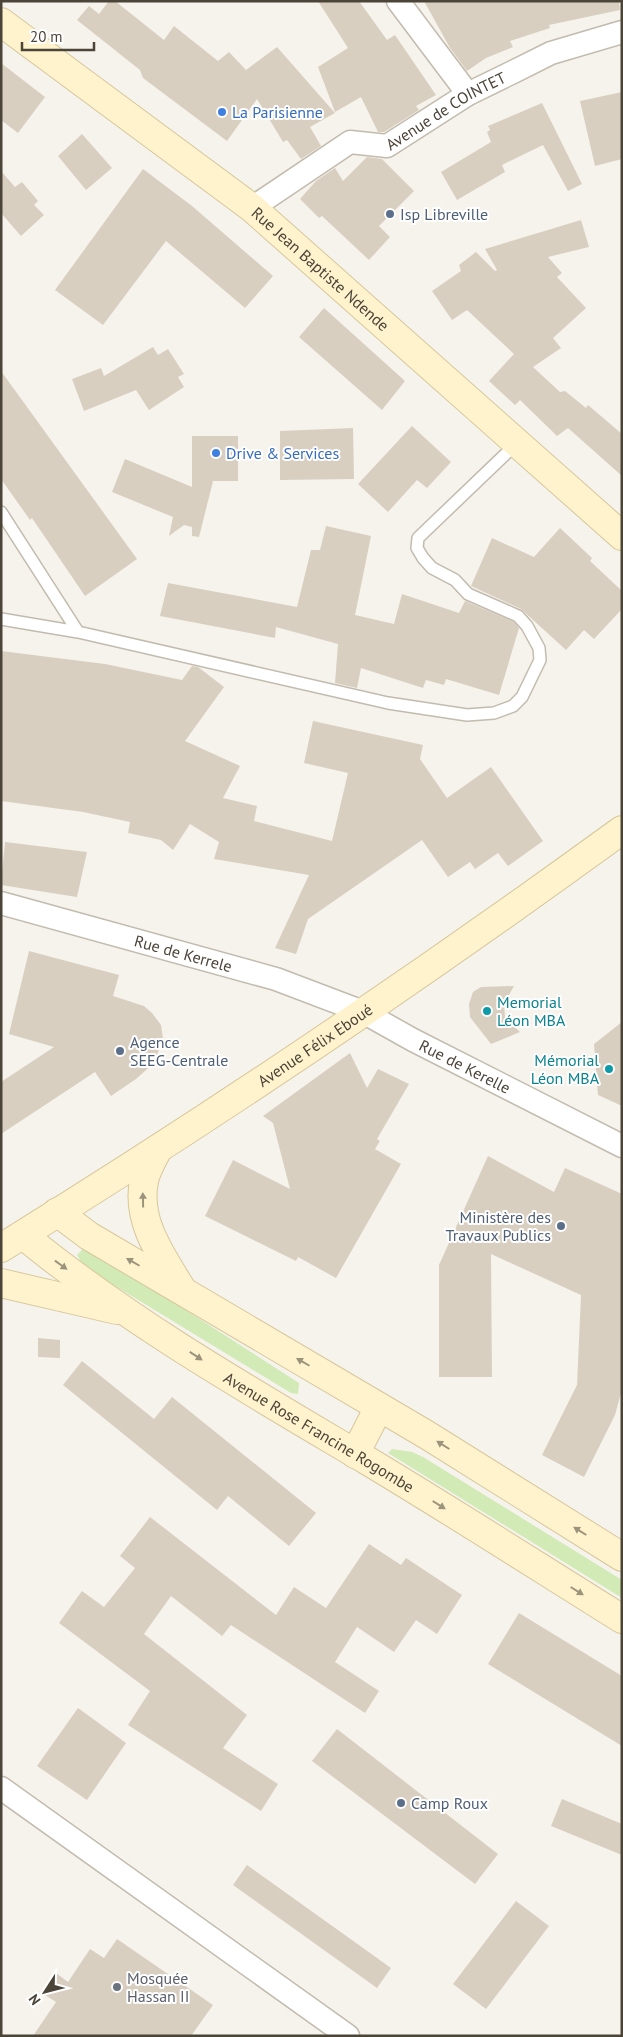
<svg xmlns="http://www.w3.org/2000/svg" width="623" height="2037" viewBox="0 0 623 2037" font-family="'PT Sans',sans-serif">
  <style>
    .green { fill: #d2eab5 }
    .building { fill: #d8cfc1 }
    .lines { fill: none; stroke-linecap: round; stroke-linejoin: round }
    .lane-casing { stroke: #c2bbae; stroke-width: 14 }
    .street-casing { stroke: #c2bbae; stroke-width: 25 }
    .secondary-casing { stroke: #d6c79b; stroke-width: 30 }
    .lane { stroke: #fff; stroke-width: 11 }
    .street { stroke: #fff; stroke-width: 22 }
    .secondary { stroke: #fff3cd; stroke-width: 28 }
    .oneway { fill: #9c937c }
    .shop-dot { fill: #3f7fe0; stroke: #fff; stroke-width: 2 }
    .service-dot { fill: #5c6f8a; stroke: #fff; stroke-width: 2 }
    .culture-dot { fill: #0f9aa8; stroke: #fff; stroke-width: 2 }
    .worship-dot { fill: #6b7280; stroke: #fff; stroke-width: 2 }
    .labels { text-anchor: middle; stroke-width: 4; stroke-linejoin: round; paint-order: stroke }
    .street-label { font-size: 16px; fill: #4b4439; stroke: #fff }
    .shop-label { font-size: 16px; fill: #366cbe; stroke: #fff; text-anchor: start }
    .service-label { font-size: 16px; fill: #4e5e75; stroke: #fff; text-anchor: start }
    .culture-label { font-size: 16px; fill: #0d838f; stroke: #fff; text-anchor: start }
    .worship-label { font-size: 16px; fill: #5b616d; stroke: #fff; text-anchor: start }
  </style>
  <rect width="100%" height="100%" fill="#f6f3ec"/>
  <!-- green -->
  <path class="green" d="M86,1246L299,1383L298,1394L291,1393L84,1267L77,1255Z
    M392,1449L412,1452L423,1457L622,1580V1598L388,1453Z"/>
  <!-- building -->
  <path class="building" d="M109,1H115L164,40L174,26L218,61L229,52L246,70L277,47L335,113L310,127L321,146L301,159L287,140L283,142L257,99L227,141L143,78L140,70L77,20L89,6L99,14Z
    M318,1H359L387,40L395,35L436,95L416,106L419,110L384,132H378L361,97L335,112L318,67L348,48Z
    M424,1H619L620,10L549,25L550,28L510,41L513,47L486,58L467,71L450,48Z
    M1,63L45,97L18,133L1,120Z
    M622,92V159L595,166L580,101Z
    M542,103L582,184L568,191L543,145L502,165L505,172L457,200L441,172L491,142L487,132L490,130L488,126Z
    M82,134L112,168L86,190L58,156Z
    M367,157L382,159L414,191L379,226L390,237L369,260L322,216L319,218L300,199L316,181L335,168L343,181Z
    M143,169L192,206L273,276L245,308L166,241L103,325L55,290Z
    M1,171L15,187L22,182L38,201L34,205L44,215L21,236L1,213Z
    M581,220L589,247L548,257L562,273L557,277L586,308L553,338L561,348L533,367L560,392L565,391L586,408L588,405L622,434V476L568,428L557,436L520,400L515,405L489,381L514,354L467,310L452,320L432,291L461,271L459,265L476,252L495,271L497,270L485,249Z
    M324,308L405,381L382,410L299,337Z
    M153,347L158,355L168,349L184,374L178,377L184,387L149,410L136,390L84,411L72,379L101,368L104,376Z
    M1,371L137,559L85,596L32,518L30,520L1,479Z
    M412,426L451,462L427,488L417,480L388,512L358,484Z
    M353,428L354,479L280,480V431Z
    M192,436H238V481H213L199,537L192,536V527L184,525L169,536L173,517L112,492L125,459L192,487Z
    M326,526L371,536L355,615L394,624L402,594L459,613L465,601L514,622L519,628L499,695L446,679L444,685L426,680L423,688L361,668L357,688L335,683L338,644L276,627L275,638L160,616L168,583L297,607L311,550H320Z
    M560,528L592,558L590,561L622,591V609L594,639L584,630L566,650L521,609L471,586L492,538L534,557Z
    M1,651L105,664L182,680L192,666L198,667L224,687L185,741L240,766L223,798L257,806L254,821L332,841L348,773L304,763L313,721L423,745L420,759L447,798L491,767L543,841L508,866L498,853L475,869L470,862L448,877L422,840L308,919L296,954L275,948L309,875L214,859L219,842L190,824L173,850L161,840L128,833L130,822L83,812L1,801Z
    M5,842L87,852L77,897L1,885Z
    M29,951L119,975L113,996L144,1006L152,1013L161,1025L163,1039L154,1063L136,1079L111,1096L95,1072L1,1134V1082L54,1047L9,1034Z
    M514,986L504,1004L505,1018L520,1032L491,1044L470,1017L469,1004L473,992L481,987Z
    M622,1022V1106L598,1095L594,1044Z
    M350,1053L367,1088L378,1069L409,1084L377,1139L380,1141L375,1149L401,1164L336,1278L298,1257L296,1261L205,1216L233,1160L290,1189L273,1123L263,1116Z
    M488,1156L554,1192L565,1168L622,1194L621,1393L615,1415L584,1477L542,1455L577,1385L581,1295L491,1254L492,1377H439V1265Z
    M38,1338L60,1340V1358L38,1357Z
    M82,1361L154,1419L172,1397L316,1513L289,1546L228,1496L217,1510L63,1385Z
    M150,1517L276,1615L294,1587L326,1608L369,1544L401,1565L406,1558L462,1595L437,1634L416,1620L394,1652L357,1627L335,1662L379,1691L365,1713L231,1625L222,1636L171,1596L144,1634L247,1715L223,1748L278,1784L261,1811L128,1725L150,1691L59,1623L82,1591L104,1607L135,1568L120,1556Z
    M519,1613L622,1676V1746L488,1664Z
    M78,1708L126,1743L87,1800L37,1766Z
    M337,1729L498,1854L475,1884L312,1761Z
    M562,1799L622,1824V1855L551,1826Z
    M247,1865L391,1968L377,1988L233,1885Z
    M516,1901L549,1926L486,2009L453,1984Z
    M117,1939L213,2005L191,2036H33L56,2002L42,1993L56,1973L68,1982L90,1949L104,1958Z"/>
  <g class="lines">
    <!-- lane casing -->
    <g class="lane-casing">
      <path id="lane" d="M1,512L78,632
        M1,619L78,632L388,703L467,715L494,713L513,706L522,697L540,660L539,648L527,626L518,616L468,594L455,580L432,568L423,558L417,548L418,538L516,444"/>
    </g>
    <!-- street casing -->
    <g class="street-casing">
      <g id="street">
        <path d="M398,1L468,94"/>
        <path id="s1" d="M252,208L350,142L387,146L468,94L513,72L551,53L622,32"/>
        <path id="s2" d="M1,903L276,979L363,1012L413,1040L622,1146"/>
        <path d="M1,1788L348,2036"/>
      </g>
    </g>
    <!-- secondary casing -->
    <g class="secondary-casing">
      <g id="secondary">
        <path id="s3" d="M1,22L252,208L622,536"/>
        <path d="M158,1149C153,1159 146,1170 144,1181C136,1221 161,1255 181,1288"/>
        <path d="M57,1212L89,1236L427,1435L622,1557"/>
        <path id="s4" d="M23,1235C129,1322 250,1391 368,1461C453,1512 537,1566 622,1619"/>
        <path id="s5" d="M1,1248C213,1117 420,977 622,830"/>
        <path d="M1,1283L117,1310"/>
        <path d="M355,1454L379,1407"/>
      </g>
    </g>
    <!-- lane -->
    <use href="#lane" class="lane"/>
    <!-- street -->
    <use href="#street" class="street"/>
    <!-- secondary -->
    <use href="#secondary" class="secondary"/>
  </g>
  <!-- one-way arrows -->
  <defs><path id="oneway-solid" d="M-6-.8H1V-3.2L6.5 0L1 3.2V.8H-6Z" transform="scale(1.25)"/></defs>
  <g class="oneway">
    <use href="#oneway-solid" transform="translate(143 1200) rotate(-91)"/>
    <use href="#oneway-solid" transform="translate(133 1262) rotate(-150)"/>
    <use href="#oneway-solid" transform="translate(61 1265) rotate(36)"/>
    <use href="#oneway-solid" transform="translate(196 1356) rotate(33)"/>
    <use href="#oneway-solid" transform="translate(303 1362) rotate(-150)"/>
    <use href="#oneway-solid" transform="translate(443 1445) rotate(-148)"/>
    <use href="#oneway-solid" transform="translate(439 1505) rotate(32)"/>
    <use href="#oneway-solid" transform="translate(580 1531) rotate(-148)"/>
    <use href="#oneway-solid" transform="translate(577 1591) rotate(32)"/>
  </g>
  <!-- markers -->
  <g class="shop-dot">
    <circle cx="222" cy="112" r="5"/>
    <circle cx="216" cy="453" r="5"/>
  </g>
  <g class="service-dot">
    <circle cx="390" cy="214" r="5"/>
    <circle cx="120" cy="1051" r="5"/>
    <circle cx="561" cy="1226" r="5"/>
    <circle cx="401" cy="1803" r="5"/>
  </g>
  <g class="culture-dot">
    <circle cx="487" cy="1011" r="5"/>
    <circle cx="609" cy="1069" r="5"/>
  </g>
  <circle class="worship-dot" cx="117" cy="1987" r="5"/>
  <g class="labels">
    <!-- street labels -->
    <g class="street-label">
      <text dy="6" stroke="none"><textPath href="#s1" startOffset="224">Avenue de COINTET</textPath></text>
      <text dy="6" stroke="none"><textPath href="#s3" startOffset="404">Rue Jean Baptiste Ndende</textPath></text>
      <text dy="6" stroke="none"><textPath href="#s2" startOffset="189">Rue de Kerrele</textPath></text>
      <text dy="6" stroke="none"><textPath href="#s5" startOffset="374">Avenue Félix Eboué</textPath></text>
      <text dy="6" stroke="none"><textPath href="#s2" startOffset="494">Rue de Kerelle</textPath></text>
      <text dy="6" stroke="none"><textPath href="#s4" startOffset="356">Avenue Rose Francine Rogombe</textPath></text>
    </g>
    <!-- shop labels -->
    <g class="shop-label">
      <text x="232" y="118">La Parisienne</text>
      <text x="226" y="459">Drive &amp; Services</text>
    </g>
    <!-- service labels -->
    <g class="service-label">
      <text x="400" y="220">Isp Libreville</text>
      <text x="130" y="1048">Agence<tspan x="130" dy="18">SEEG-Centrale</tspan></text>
      <text x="551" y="1223" text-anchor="end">Ministère des<tspan x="551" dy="18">Travaux Publics</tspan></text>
      <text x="411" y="1809">Camp Roux</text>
    </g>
    <!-- culture labels -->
    <g class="culture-label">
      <text x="497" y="1008">Memorial<tspan x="497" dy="18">Léon MBA</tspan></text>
      <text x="599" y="1066" text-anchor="end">Mémorial<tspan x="599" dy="18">Léon MBA</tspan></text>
    </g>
    <!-- worship labels -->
    <g class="worship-label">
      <text x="127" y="1984">Mosquée<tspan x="127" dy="18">Hassan II</tspan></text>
    </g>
  </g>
  <!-- border -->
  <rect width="623" height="2037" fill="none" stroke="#4b4439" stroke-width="5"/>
  <!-- north arrow -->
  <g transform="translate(45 1992) rotate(234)" stroke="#ffffff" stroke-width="4" paint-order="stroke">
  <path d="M0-4L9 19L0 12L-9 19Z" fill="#4b4439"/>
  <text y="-8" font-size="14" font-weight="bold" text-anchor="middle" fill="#4b4439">N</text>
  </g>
  <!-- scale -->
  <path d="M22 42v8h72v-8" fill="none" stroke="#4b4439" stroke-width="2.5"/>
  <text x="30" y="42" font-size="15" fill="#4b4439" stroke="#ffffff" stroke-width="4" paint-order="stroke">20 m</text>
</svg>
